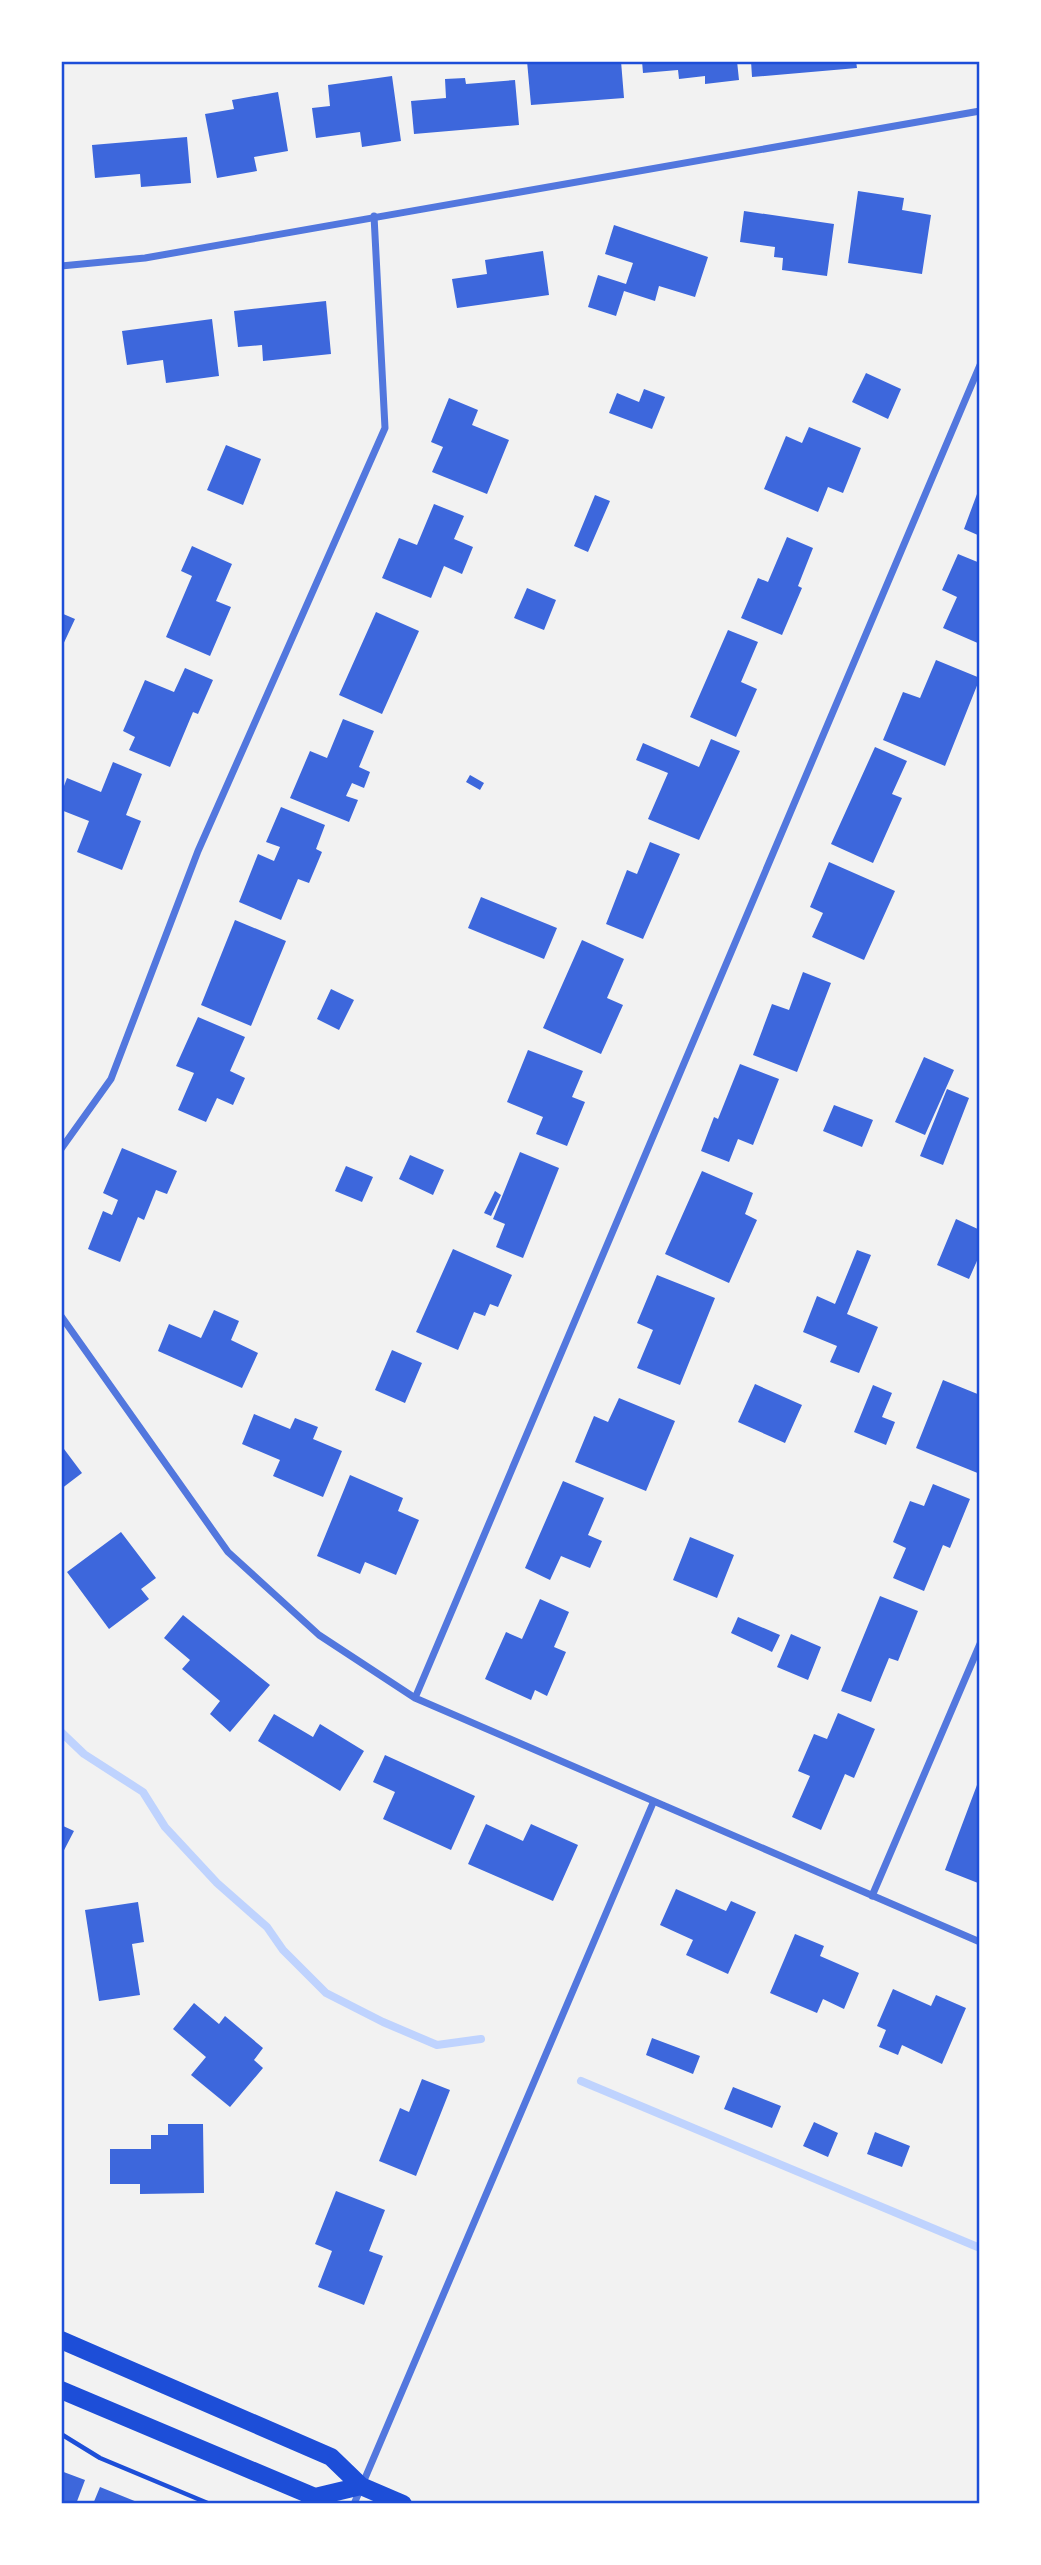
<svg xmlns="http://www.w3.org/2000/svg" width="1041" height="2565" viewBox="0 0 1041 2565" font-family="'Sofia Sans Condensed',sans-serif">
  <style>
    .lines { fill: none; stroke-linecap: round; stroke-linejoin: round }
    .stream { stroke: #bfd3fe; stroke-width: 8 }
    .building { fill: #3d67dc }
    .path { stroke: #1d4ed8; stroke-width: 4.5 }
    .minor { stroke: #5277de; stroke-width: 7 }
    .primary { stroke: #1d4ed8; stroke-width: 18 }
    .neatline { fill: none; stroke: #1d4ed8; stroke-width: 2.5 }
  </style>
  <rect width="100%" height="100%" fill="#f2f2f2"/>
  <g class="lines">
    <!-- stream -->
    <path class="stream" d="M61,1732L84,1754L143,1792L165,1827L217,1883L267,1927L283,1950L326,1993L383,2022L437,2045L481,2039
      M581,2081L980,2248"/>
  </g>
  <!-- building -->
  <path class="building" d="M527,61H621L624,98L531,105Z
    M642,61H737L739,80L705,84V76L679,79L678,70L643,73Z
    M751,61H856L857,68L752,77Z
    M392,76L401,141L362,147L360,132L316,138L312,108L330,106L328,85Z
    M465,78L466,84L515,80L519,125L414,134L411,101L446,98L445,79Z
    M278,92L288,151L254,157L257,171L217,178L205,114L234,109L232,100Z
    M187,137L191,183L141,187L140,174L95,178L92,145Z
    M858,191L904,198L902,210L931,215L922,274L848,263Z
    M744,211L834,224L827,276L782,270L783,258L774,257L775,247L740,242Z
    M614,225L708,257L695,297L659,286L655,301L624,291L616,316L588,307L598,275L626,284L633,263L605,254Z
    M543,251L549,295L457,308L452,279L487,274L485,260Z
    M326,301L331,354L263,361L262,345L238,347L234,311Z
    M212,319L219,376L166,383L163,360L127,365L122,331Z
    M866,373L901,389L888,419L852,402Z
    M644,389L665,397L652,429L609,413L617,393L639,402Z
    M449,398L478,410L472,425L509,440L487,494L432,472L443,447L431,442Z
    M809,427L861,448L843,493L828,487L818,512L764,489L786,436L802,443Z
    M226,445L261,459L243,505L207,490Z
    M977,494L980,495V536L964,529Z
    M595,495L610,501L588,552L574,546Z
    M434,504L464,516L454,539L473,547L462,574L444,566L431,598L382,578L399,538L417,545Z
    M787,537L813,548L798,586L802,588L782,635L741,618L758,578L768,582Z
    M192,546L232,564L216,601L231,607L210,656L166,637L192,576L181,571Z
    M958,554L980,563V644L943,628L957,597L942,590Z
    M527,588L556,600L544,630L514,618Z
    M376,612L419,631L382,714L339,695Z
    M61,613L75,619L61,649Z
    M728,630L758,642L741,682L757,689L736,737L690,717Z
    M936,660L980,678L945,766L883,740L903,692L920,698Z
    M185,668L213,680L198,714L193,712L170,767L129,750L135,737L123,731L145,680L174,692Z
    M343,719L374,731L359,767L370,772L364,788L352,783L346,796L358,800L349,822L290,798L310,751L327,758Z
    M711,739L740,751L699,840L648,819L668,773L636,760L643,743L699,767Z
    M875,747L907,761L892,794L902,798L873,863L831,844Z
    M113,762L142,774L126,815L141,821L122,870L77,852L89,821L61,810V794L67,778L101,792Z
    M470,775L484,783L480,790L466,782Z
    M281,807L325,825L316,849L322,852L309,883L298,879L281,920L239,902L258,854L274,861L280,847L266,842Z
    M650,842L680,854L643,939L606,924L627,870L637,874Z
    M829,862L895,891L864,960L812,937L823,913L810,907Z
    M481,897L557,928L544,959L468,928Z
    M235,920L286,941L251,1026L201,1005Z
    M582,940L624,959L607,998L623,1005L601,1054L543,1028Z
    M803,972L831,983L797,1072L753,1055L772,1004L789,1010Z
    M331,989L354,1000L339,1030L317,1019Z
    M198,1017L245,1037L230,1071L245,1078L233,1105L217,1098L206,1122L178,1110L194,1073L176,1066Z
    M528,1050L583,1071L572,1097L585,1102L567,1146L536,1134L543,1117L507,1102Z
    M924,1057L954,1070L925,1135L895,1122Z
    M740,1064L779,1079L753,1145L738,1139L729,1162L701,1151L714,1117L718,1119Z
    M947,1089L969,1098L943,1165L920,1156Z
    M834,1105L873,1120L862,1147L823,1131Z
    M122,1148L177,1171L167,1194L156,1190L144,1220L138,1217L120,1262L88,1249L103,1211L112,1215L118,1200L103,1193Z
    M520,1152L559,1168L523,1258L496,1247L505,1224L493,1219Z
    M410,1155L444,1170L433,1195L399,1179Z
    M346,1166L373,1177L362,1202L335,1191Z
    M702,1171L753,1193L745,1214L757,1220L729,1283L665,1254Z
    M495,1191L501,1195L491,1216L484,1213Z
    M956,1219L980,1230V1254L969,1279L937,1265Z
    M453,1249L512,1275L498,1307L490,1304L485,1316L474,1312L458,1350L416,1332Z
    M857,1250L871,1255L847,1314L878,1327L859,1373L830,1362L837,1346L803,1332L817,1296L835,1304Z
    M657,1275L715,1298L680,1385L637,1368L653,1330L637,1323Z
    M214,1310L239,1321L231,1340L258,1353L242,1388L158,1351L169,1324L201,1338Z
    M392,1350L422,1363L405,1403L375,1390Z
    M943,1380L980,1395V1474L916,1448Z
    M755,1384L802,1405L785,1443L738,1422Z
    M873,1385L892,1393L882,1417L895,1422L886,1445L854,1432Z
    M619,1398L675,1421L646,1491L575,1462L594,1416L608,1422Z
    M254,1414L290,1429L295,1418L318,1427L313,1439L342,1451L323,1497L273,1476L280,1460L242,1444Z
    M61,1445L82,1473L61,1489Z
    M350,1475L403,1498L398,1511L419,1520L396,1575L365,1562L360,1574L317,1556Z
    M563,1481L604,1498L588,1535L602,1541L590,1568L561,1556L550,1580L525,1568Z
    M933,1484L970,1499L950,1548L943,1545L924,1591L893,1578L906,1548L893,1542L910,1501L924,1506Z
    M121,1532L156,1578L141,1589L149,1599L109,1629L67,1572Z
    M690,1537L734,1555L717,1598L673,1580Z
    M880,1596L918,1611L898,1661L889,1658L871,1702L841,1691Z
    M540,1599L569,1612L554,1647L566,1652L547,1696L535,1690L531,1700L485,1679L506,1632L522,1639Z
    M183,1615L270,1685L230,1732L210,1714L220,1701L182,1669L190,1660L164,1638Z
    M738,1617L780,1635L772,1652L731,1633Z
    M791,1634L821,1647L808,1680L777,1667Z
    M838,1713L875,1729L854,1778L845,1774L821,1830L792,1817L810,1776L798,1771L814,1734L827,1739Z
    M274,1714L313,1737L320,1724L364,1751L340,1791L258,1741Z
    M385,1755L475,1796L451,1850L383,1819L395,1792L373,1782Z
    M980,1777V1879L978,1883L945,1870Z
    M486,1824L523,1841L531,1824L578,1845L553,1901L468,1864Z
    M61,1825L74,1831L61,1856Z
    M676,1889L726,1911L731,1901L756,1912L728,1974L686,1955L693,1940L660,1925Z
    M138,1902L144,1942L132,1944L140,1995L99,2001L85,1910Z
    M795,1934L824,1946L820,1956L859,1973L844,2009L823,1999L817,2013L770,1993Z
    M893,1989L931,2006L936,1995L966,2008L942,2064L902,2045L898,2055L879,2047L886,2030L877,2026Z
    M194,2003L219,2024L225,2016L263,2048L254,2060L263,2068L230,2107L191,2075L206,2057L173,2029Z
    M652,2038L700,2056L693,2074L646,2055Z
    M422,2079L450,2090L416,2176L379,2161L400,2108L409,2112Z
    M733,2087L781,2106L772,2128L724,2109Z
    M814,2122L838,2133L828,2157L803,2146Z
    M168,2124H203L204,2193L140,2194V2184H110V2149H151V2135H168Z
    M875,2132L910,2146L902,2167L867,2154Z
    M336,2191L385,2210L369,2251L383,2256L364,2305L318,2287L332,2251L315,2244Z
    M61,2471L85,2480L76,2504H61Z
    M100,2487L142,2504H93Z"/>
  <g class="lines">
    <!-- path -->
    <path class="path" d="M61,2434L100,2458L210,2504"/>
    <!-- minor -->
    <path class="minor" d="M61,266L145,258L980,111
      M61,1149L111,1079L198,851L385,428L374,216
      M61,1316L228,1552L319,1635L415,1698L980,1942
      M415,1698L980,365
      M872,1896L980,1644
      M354,2504L653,1803"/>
    <!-- primary -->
    <path class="primary" d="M61,2340L331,2457L361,2486L403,2504
      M61,2390L315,2497L361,2486"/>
  </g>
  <!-- border -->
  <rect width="1041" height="2565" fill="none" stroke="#ffffff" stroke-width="126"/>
  <rect x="63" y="63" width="915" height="2439" class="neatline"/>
</svg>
